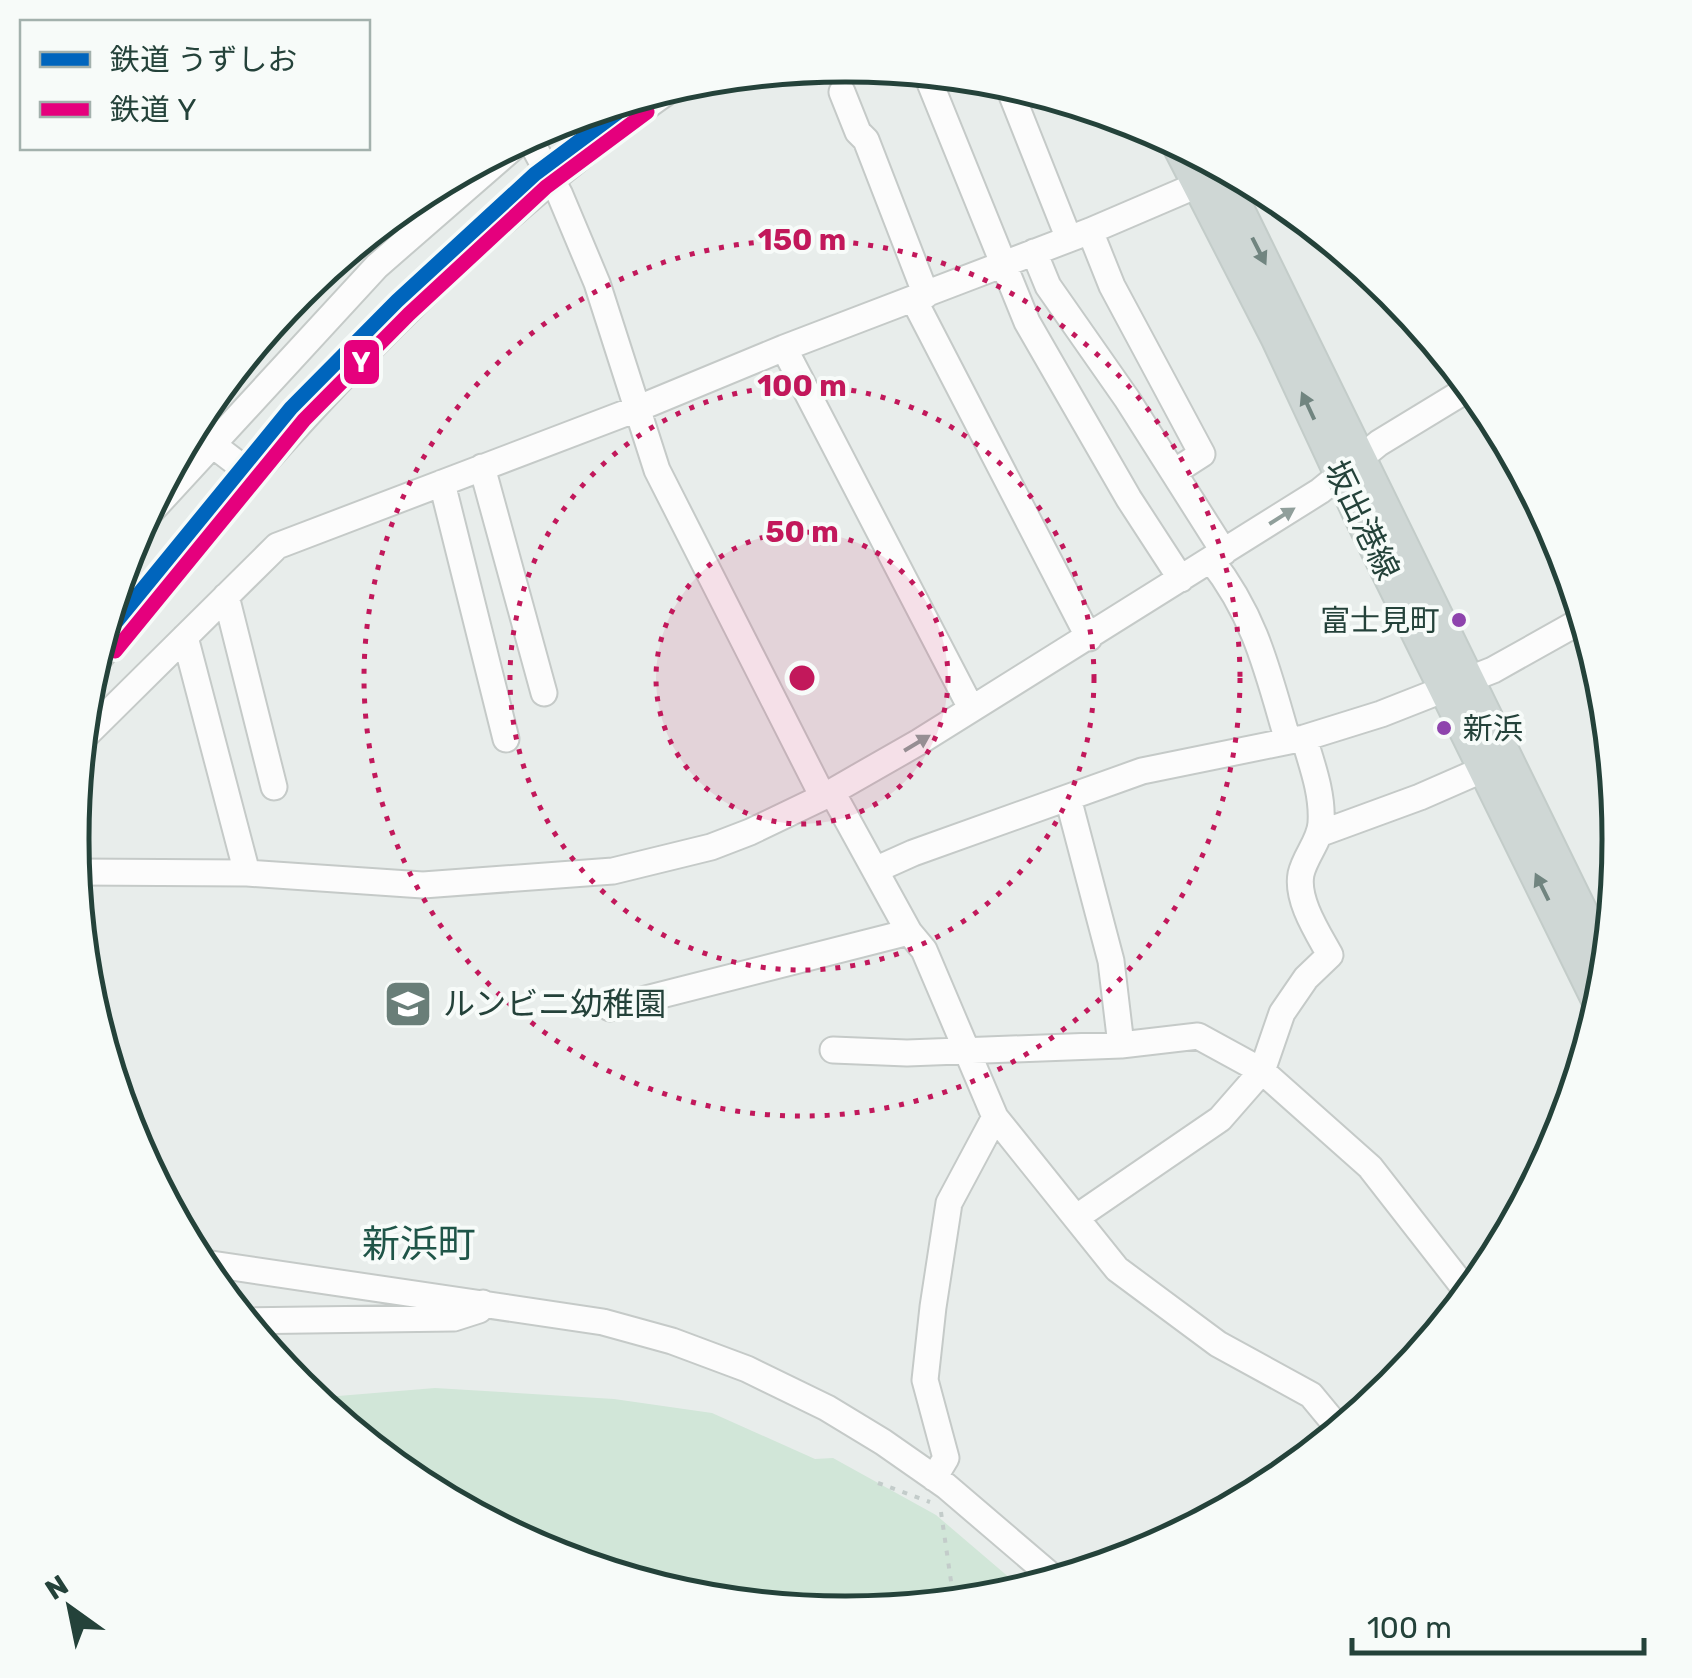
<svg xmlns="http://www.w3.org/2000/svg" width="1692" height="1678" viewBox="0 0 1692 1678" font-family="Rubik,'Noto Sans JP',sans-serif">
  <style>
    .green { fill: #d1e6d8 }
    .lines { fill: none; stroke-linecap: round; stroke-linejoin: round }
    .minor-casing { stroke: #c5cac8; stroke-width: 29 }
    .major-casing { stroke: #c3ccc9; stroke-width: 34 }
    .path { stroke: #c3ccca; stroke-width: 4; stroke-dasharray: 5 8; stroke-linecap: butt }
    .minor { stroke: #fcfcfc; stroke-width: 25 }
    .major { stroke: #cfd7d5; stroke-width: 30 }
    .rail-1-casing { stroke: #f7fbf9; stroke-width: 22 }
    .rail-2-casing { stroke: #f7fbf9; stroke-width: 22 }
    .rail-1 { stroke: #0065bd; stroke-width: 15 }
    .rail-2 { stroke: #e5007d; stroke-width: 15 }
    .oneway { fill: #718580 }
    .oneway2 { fill: #909f9b }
    .ring { fill: none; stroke: #c2185b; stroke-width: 5; stroke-dasharray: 5 10 }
    .bus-dot { fill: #8e44ad; stroke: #f7fbf9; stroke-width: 4 }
    .labels { text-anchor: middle; stroke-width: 8; stroke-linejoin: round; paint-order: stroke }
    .bus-label { font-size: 30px; fill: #24423a; stroke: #f7fbf9; text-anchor: end }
    .street-label { font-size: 32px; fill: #24423a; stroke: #f7fbf9 }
    .poi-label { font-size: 32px; fill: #24423a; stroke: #f7fbf9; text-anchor: start }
    .quarter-label { font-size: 38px; fill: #1f5548; stroke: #f7fbf9 }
    .rim { fill: none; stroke: #24423a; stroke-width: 5 }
    .centre { fill: #c2185b; stroke: #f7fbf9; stroke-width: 5 }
    .ring-label { font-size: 30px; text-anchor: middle; font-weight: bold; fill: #c2185b; stroke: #f7fbf9; stroke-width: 8; stroke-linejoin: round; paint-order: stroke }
    .line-badge { stroke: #f7fbf9; stroke-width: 4 }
    .badge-label { font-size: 28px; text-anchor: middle; font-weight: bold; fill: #fff }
  </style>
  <rect width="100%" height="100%" fill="#e8edeb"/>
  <!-- green -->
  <path class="green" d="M435,1388L614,1399L712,1413L815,1459L833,1458L936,1515L1024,1590L996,1598L845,1613L694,1598L549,1554L416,1482L314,1398Z"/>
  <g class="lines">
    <!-- minor casing -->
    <g class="minor-casing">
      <path id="minor" d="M926,73L1027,322L1129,499L1181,579
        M1007,83L1069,239
        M842,92L858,132L866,140L926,295
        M528,136L560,195L597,283L657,470L823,797
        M399,209L414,231
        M1090,231L1112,286L1202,454L1174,472
        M1034,252L1048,286L1127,399L1224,552
        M914,300L1089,638
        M784,348L971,708
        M195,423L200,435L251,474
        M482,467L544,693
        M442,483L506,739
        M143,520L377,266L524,138
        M1211,560C1256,617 1268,673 1288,741
        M226,596L274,787
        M185,637L247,873
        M94,665C266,452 449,244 675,86
        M82,739L277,546L639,408L784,348L1090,231L1216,177
        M832,792L909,932L924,950L995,1117L1117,1269L1218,1344L1311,1395L1340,1430
        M1068,798L1111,961L1121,1045
        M1319,834L1420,797L1484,769
        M875,870L913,853L1142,771L1304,738L1381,714L1493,670L1584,619
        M75,872L247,873L423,885L613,871L711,847L750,832L823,797L919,742L1320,491L1379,443L1471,387
        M610,1008L909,932
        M833,1050L907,1053L1121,1045L1198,1036L1262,1071L1370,1167L1469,1294
        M1077,1217L1220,1119L1262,1071L1282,1013L1306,978L1330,955C1318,933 1296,900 1301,874C1305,856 1320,841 1321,823C1323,794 1312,765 1304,738
        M198,1262L603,1322L672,1341L747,1369L827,1408L883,1442L946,1486L1056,1580
        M245,1321L454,1318L479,1310L483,1303
        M934,1478L946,1458L925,1380L933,1307L949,1203L995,1117"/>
    </g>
    <!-- major casing -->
    <g class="major-casing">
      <path id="major" d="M1176,142L1277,339L1357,511L1600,1006
        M1216,163L1608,965"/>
    </g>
    <!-- path -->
    <path class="path" d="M878,1483L930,1502
      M941,1512L954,1602"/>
    <!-- minor -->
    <use href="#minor" class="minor"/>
    <!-- major -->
    <use href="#major" class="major"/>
    <!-- rail-1 casing -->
    <g class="rail-1-casing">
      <path id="rail-1" d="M102,639L291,408L397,301L535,174L637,98"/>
    </g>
    <!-- rail-2 casing -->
    <g class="rail-2-casing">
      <path id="rail-2" d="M115,651L304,420L409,314L546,187L647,112"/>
    </g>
    <!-- rail-1 -->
    <use href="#rail-1" class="rail-1"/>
    <!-- rail-2 -->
    <use href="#rail-2" class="rail-2"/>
  </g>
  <!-- one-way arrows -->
  <defs><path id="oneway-solid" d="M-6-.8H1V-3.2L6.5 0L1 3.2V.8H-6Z" transform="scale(2.5)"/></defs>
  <g class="oneway">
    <use href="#oneway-solid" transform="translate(1259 251) rotate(63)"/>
    <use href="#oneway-solid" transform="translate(1308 406) rotate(-115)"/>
    <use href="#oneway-solid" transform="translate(1542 887) rotate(-116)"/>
  </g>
  <g class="oneway2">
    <use href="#oneway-solid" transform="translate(1282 516) rotate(-32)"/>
    <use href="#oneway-solid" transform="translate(917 743) rotate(-31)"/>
  </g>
  <!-- distance rings -->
  <circle cx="802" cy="678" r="146" fill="#c2185b" fill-opacity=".12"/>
  <g class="ring">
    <circle cx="802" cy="678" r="146"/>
    <circle cx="802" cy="678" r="292"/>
    <circle cx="802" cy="678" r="438"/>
  </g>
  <!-- icons -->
  <defs>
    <g id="school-square" transform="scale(2.5)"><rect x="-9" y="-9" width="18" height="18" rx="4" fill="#697e78" stroke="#f7fbf9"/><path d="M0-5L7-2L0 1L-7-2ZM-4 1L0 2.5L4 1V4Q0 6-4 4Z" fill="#fff"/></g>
  </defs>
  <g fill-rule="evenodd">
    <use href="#school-square" x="408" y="1004"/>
  </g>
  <!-- markers -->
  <g class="bus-dot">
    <circle cx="1459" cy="620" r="9"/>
    <circle cx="1444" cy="728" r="9"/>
  </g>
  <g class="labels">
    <!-- bus labels -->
    <g class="bus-label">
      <text x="1440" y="631">富士見町</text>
      <text x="1463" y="739" text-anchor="start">新浜</text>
    </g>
    <!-- street labels -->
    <g class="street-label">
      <text transform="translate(1362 520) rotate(64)" y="11">坂出港線</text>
    </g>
    <!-- poi labels -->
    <g class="poi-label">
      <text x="443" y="1015">ルンビニ幼稚園</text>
    </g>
    <!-- quarter labels -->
    <g class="quarter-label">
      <text x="419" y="1257">新浜町</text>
    </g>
  </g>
  <!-- crop -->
  <path d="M0 0H1692V1678H0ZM845 82H846A756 756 0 0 1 1602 838V840A756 756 0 0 1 846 1596H845A756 756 0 0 1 89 840V838A756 756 0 0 1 845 82Z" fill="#f7fbf9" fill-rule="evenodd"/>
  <path class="rim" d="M845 82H846A756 756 0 0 1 1602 838V840A756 756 0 0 1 846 1596H845A756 756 0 0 1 89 840V838A756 756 0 0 1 845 82Z"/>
  <circle cx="802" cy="678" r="15" class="centre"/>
  <g class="ring-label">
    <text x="802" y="250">150 m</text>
    <text x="802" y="396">100 m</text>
    <text x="802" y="542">50 m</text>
  </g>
  <rect class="line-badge" x="342" y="338" width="39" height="48" rx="10" fill="#e5007d"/>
  <g class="badge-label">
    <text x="361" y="372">Y</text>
  </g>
  <!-- legend -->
  <rect x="20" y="20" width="350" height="130" fill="#f7fbf9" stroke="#a3b1ad" stroke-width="2.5"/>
  <rect x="40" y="52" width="50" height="15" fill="#0065bd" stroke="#a3b1ad" stroke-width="2.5"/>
  <text x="110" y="70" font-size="30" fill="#24423a">鉄道 うずしお</text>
  <rect x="40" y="102" width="50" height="15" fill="#e5007d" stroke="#a3b1ad" stroke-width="2.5"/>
  <text x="110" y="120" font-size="30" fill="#24423a">鉄道 Y</text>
  <!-- north arrow -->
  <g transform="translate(70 1608) rotate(327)" stroke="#f7fbf9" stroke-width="8" paint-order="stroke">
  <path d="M0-8L18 38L0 25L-18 38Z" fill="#24423a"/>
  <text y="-15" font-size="28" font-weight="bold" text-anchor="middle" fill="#24423a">N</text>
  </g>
  <!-- scale -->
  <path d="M1352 1638v15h292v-15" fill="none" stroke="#24423a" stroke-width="5"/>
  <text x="1367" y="1638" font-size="30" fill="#24423a" stroke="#f7fbf9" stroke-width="8" paint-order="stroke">100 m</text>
</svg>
